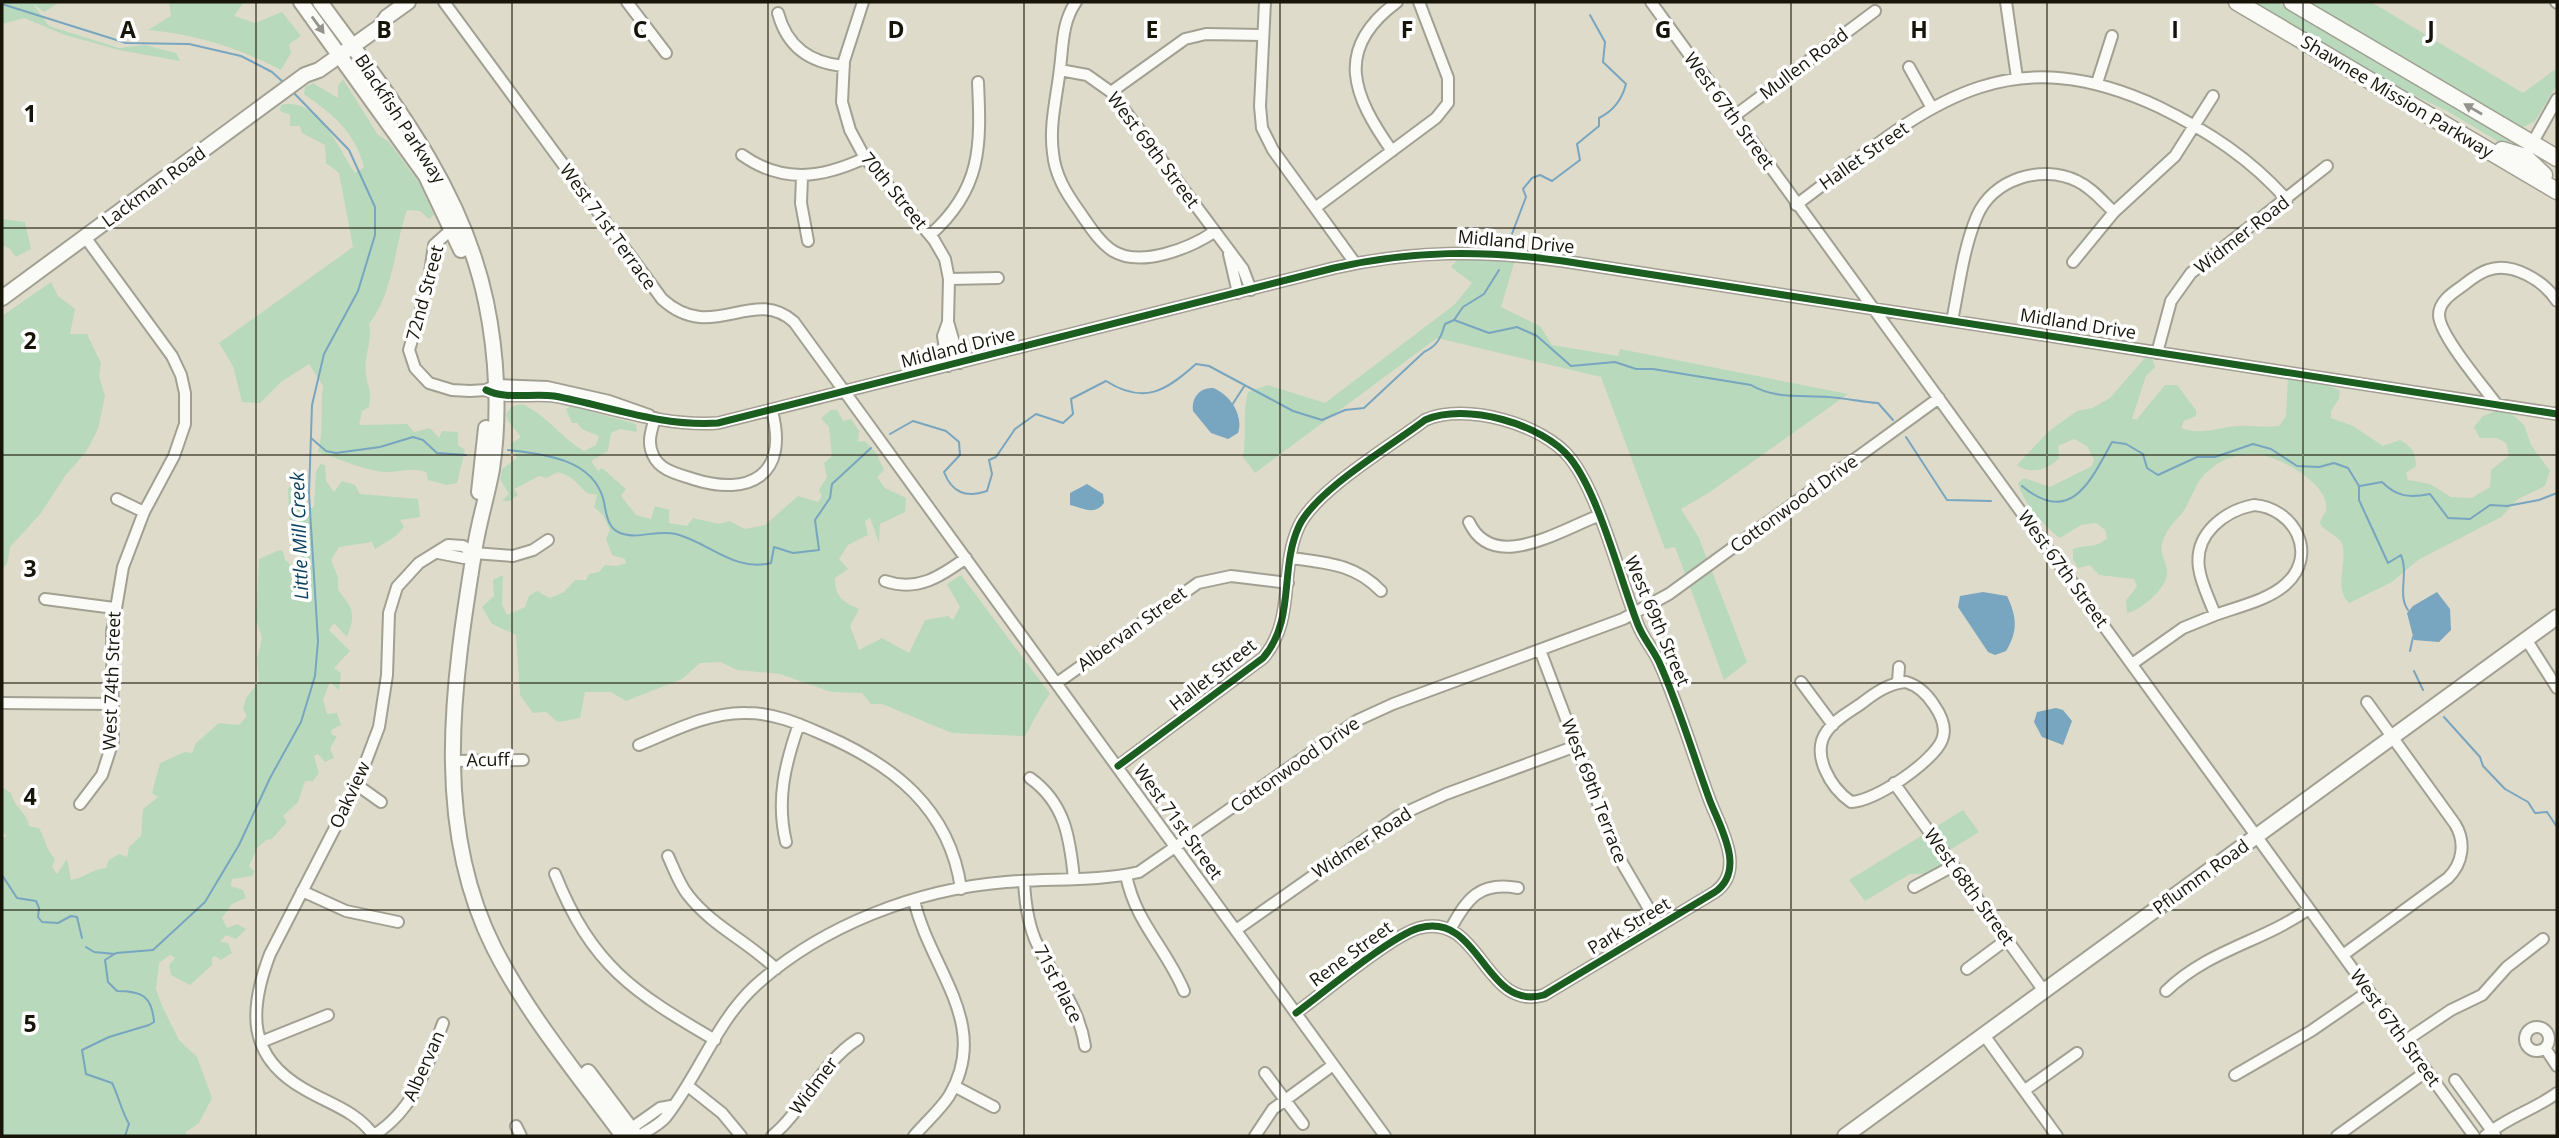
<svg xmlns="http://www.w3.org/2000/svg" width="2559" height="1138" viewBox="0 0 2559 1138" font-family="'Open Sans',sans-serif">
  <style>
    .green { fill: #b8d9bc }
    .water { fill: #78a5bf }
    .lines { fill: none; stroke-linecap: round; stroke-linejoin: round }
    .stream { stroke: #78a5bf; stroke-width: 2 }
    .minor-casing { stroke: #a2a092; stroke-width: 14 }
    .major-casing { stroke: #a2a092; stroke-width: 18 }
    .highway-casing { stroke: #a2a092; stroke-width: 19 }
    .minor { stroke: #fafaf7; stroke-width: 10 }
    .major { stroke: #fafaf7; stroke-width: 14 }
    .highway { stroke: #fafaf7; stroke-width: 16 }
    .cycleway-casing { stroke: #fff; stroke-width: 11 }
    .cycleway { stroke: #1b5e20; stroke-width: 7 }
    .oneway { fill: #94938c }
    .grid { fill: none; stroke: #17150a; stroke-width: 2; stroke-opacity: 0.55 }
    .labels { text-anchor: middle; stroke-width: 7; stroke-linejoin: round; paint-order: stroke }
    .street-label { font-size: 18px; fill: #17150a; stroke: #fff }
    .water-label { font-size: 19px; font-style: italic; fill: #093f5e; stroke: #fff }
    .grid-label { font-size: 23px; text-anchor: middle; font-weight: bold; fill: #17150a; stroke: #fff; stroke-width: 7; stroke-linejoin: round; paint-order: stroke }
  </style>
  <rect width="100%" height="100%" fill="#dfdbca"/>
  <!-- green -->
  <path class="green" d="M2,2H60L44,12L33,4L49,26L119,48L145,45L176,53L180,61L119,50L65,35L24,18L2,24Z
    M169,2H244L234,16L255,23L282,12L301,36L289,44L291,53L281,70C239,48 195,34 148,30L171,16Z
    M2251,2H2277L2522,146L2520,149H2511L2447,111L2395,86Z
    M2308,2H2371L2523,93L2557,68V85L2535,121L2522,128Z
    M343,79L378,135L389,142L420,184L434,215L429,219L420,211L407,210C394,247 394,292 369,324C373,342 363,357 366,374C368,390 372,387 369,407L362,411L359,425L407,424L414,432L430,428L439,438L442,431L458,432V445L465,450L457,483L447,485L428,480L427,473C415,466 397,473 383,472C360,469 340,459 318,452C324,431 320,408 323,386L309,364L281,382L260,403L242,402L233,366L219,343L353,247L339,173L326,163L325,145L302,133L300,126H290V115L280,111L281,105C319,96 338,149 355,173L364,167C355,132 333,114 304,94L305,87L313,83L338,98V86Z
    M2,213V219L25,222L31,249L16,257L9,248L2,245Z
    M1460,257L1515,260L1501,307L1540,326L1552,345L1618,356L1620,349L1848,394L1710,492L1681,509L1699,538L1708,562L1687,579L1675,547L1665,549L1601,377L1437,338L1255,473L1243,457C1247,434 1242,413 1248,392L1268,385L1325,403L1454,305L1472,283L1451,267Z
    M51,282L58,296L75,309L70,334H87L101,363L99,376L105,396L98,429L86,452L65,476L41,513L10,547L7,564L2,569V316Z
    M2145,358H2152L2155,367L2146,376L2132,419H2137L2165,385H2177L2196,410V416L2184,421L2181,428C2202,436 2218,427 2238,426C2253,425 2264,428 2279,426L2286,416L2288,379C2298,380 2331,384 2340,391L2339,399L2331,411V418L2353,426L2383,446L2400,440C2411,446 2416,452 2416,466L2406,473L2408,480L2430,484L2451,497L2472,498L2490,487L2491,470L2509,456L2506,443L2497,438H2480L2474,427L2483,416L2498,410L2512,414L2524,425L2531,445L2550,471L2545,486L2518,499L2501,517L2418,560L2392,582L2349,603C2332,587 2350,558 2341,542C2336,534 2325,532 2320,523C2321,517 2326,514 2326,509C2330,484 2277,455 2256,454C2237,452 2215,462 2203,476C2195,486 2191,498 2185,509C2176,522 2168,525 2162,544C2159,555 2168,563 2167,574C2166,589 2140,611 2127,613L2126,600L2137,587L2134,579L2099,575L2090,565L2078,568L2073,560V549C2086,544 2096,549 2107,538L2105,530L2096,523L2081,525L2060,538C2042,524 2025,506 2018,483L2024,478L2050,487L2092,466L2094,460L2087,446L2074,439L2058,446L2059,458C2049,470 2029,475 2017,465L2049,431L2077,411L2092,408L2110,398Z
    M522,404C548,416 560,437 584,451L596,445L599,436L582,429L577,423H572L566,409L571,406L636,424L637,432L620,429L611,433L608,451L591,461L598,471L602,468L626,489L621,496L636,515L651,519L655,506L669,510V523L687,526L693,518L719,524L729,521L745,529L765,525L798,496L818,502L822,496L819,490L827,477L824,463L832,456L829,427L821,418L831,410H837L843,421L851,419L859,431L858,442L865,441L876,453L884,470L877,477L885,488L906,498L905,512L880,524L879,543L870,518L865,521L868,535L848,545L839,559L848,569L835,578C835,597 843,602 859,609L850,626L859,650L882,638L909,653L925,620L948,616L953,620L960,607L947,584L961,575L1050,694C1039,708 1034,721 1025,736L952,733L882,704H871L862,693L831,692L780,674L737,670L721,662L700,663L682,679L626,701L611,692H585L580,718L558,722L546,712L533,713L520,695L516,635L492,624L482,607L494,596L493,580L503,575L502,604L507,615L525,607L529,596L537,591L550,598L564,592L575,580H586L589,574L599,572L605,565L617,566L626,563L625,559L612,555L606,539L610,530L603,515L594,507L597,495L587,493C576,483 574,477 558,472L546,478L539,476L514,489L518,495L510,501H502L509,494L500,479L502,469L517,458L510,445L521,437L508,421L506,414L511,407Z
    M320,464L325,465L326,481L334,492L342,481L355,485L360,494L418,499L420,517L400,520L404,527L396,536L375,549L372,542L339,547L331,560L338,577V590C354,610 356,614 347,637L334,623L329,630L350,651L334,668L341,673L339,690L330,682L323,700L327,714L337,713L341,725L331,730L332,735L337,736L330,749L334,758L325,762L318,754L314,756L319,773L313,781H305L298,802L283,816L287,822L272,839L266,840L257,848L249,866L254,871L253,876L232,879L231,886L243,890L246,898L232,904L222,918L227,928L237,924L246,929L236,939L226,935L220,942L228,943L232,953L221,960L215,956L212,958V965L190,985L171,975L169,965L175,958L170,955L159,963L156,989L162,1006L179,1040L197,1057L212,1098L199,1123L186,1132V1136H2V838L7,836L2,832V787L11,793C14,807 27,813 29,826L39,828C45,838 47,852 55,859L52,867L57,874L67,859L71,880C84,878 92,869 106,868L109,860L119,854L127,857L129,847L141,836L143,809L158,797L152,793L160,763L185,752L192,753L196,743L219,723L239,725L247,716L243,709L246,698L259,682L257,659L262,638L256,620L259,559L279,550L283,551L285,560L294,568L301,563L298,534L290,529L288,489L304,468L301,503L306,510L314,507L316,472Z
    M1712,571L1747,662L1724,680L1690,587Z
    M1963,810L1979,832L1950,850L1934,828Z
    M1926,833L1946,865L1932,874H1910L1865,901L1849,880Z"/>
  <!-- water -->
  <path class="water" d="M1213,388C1230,394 1244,416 1238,433L1228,439L1211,433L1193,411C1191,398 1200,387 1213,388Z
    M1087,484L1103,494L1104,503C1094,516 1083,508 1070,505V493Z
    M1983,592L2007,596C2017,617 2018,631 2006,651L1995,655L1988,652L1958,607L1960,596Z
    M2437,592L2450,609L2451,630L2439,642L2414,640L2407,613L2413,606Z
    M2056,708L2063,710L2072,721L2063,745L2042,737L2034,722L2037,712Z"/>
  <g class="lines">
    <!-- stream -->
    <path class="stream" d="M2,4L126,43L189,44L241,56L272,72L283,82
      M1510,239L1526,197L1523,189L1532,178L1540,175L1552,181L1580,160L1577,144L1599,126V118C1613,111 1622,100 1626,84L1603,62L1605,42L1590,15
      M1454,320L1463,307L1484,294L1499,270
      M1232,405L1245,385
      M890,434L913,421L946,431L959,442L960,455L944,472C952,493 966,498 987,491L992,474L989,460L996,457L1015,429L1036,414L1063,423L1073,414L1071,399L1106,381C1144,405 1166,391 1196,364L1209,366L1293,411L1322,420L1345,410L1364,408L1424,352C1437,346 1441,338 1445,324L1454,320L1489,333L1517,327L1537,336L1571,366L1615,362L1636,369H1653L1751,385C1774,399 1802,395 1828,397C1845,398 1861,402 1878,403L1893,420
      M1906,437L1947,500L1991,501
      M311,438L326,451L336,453L380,447L413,437L423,440L437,453L466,455
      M508,450C542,454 591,458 603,498C606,509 606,526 618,532C637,541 655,529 676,534C710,543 734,572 771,563L774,547L793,553L819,550L815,520L830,498L832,484L871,448
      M2022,486C2071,527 2091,480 2112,442L2126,444L2143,454L2147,468L2158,475L2197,457H2215L2253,444L2271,449L2297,466L2319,467L2334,463L2348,468L2359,486V500L2388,563L2401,555C2409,573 2397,595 2408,610
      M2360,486L2382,482C2397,497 2409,498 2430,494L2448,518L2470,519L2490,505L2507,506L2539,500L2557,493
      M2410,651L2413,637
      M2414,671L2423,690
      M2444,717L2480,757L2483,766L2505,789L2528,802L2535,813L2547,812L2557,827
      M2,875L17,898L36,901L39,908L38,917L42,922L58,923L71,916L77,917L82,938
      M86,947L94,952L115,954
      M125,1136L129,1124C121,1110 119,1097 112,1083L86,1074L82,1050L109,1037L149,1025L154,1022C152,996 142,991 117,991L108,982L105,960L116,953L153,950L205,902L239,845L270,778L301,722L315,676L318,641L309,494L312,405L324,354L358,291L375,235V207L349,150L292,91"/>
    <!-- minor casing -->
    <g class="minor-casing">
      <path id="minor" d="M444,2L662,299C712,345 753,285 794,322L1385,1136
        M627,2L666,53
        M863,2L844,61L842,102L850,130L865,158L934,240L945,259L949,279L948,322L943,336L948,366
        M1076,2C1062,22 1063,45 1060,68C1057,96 1049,125 1053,153C1055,175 1066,193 1079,211C1088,224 1099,242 1113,251C1141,268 1190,248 1214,232
        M1265,2L1260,106L1262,128L1273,150L1355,263
        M1651,2L2474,1136
        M2006,2L2017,78
        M2556,2L2557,3
        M778,13C787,47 810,63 844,66
        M1909,67L1932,108
        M1060,70L1087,75L1111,92L1243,269L1251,290
        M2097,83L2112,36
        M1111,92L1185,39L1206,34L1262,35
        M1733,117L1875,11
        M2529,149L2557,99
        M1392,151C1353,96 1333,49 1397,2
        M742,155C783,184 822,178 865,158
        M802,177L801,203L808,241
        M1796,205C1921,112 1998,32 2159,107C2208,131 2251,159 2287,200
        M1315,208L1436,118L1448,103V78L1419,2
        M453,228L434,245L428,286L409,350L415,368L429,383L452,390L470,391L486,390L495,385L547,387L609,401L649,415
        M930,235C982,189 981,146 978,82
        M1229,254L1238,293
        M2073,262L2114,212L2175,156L2213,96
        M949,279L998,278
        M1952,321C1959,287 1963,249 1977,216C1993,179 2041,164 2077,181C2092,188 2102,201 2114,212
        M948,322L960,363
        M2157,353L2171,301L2191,273L2327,166
        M486,390C506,400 532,393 554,396C609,406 662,427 718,423L1334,268C1415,250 1481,250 1563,261L2557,414
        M2497,405C2484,387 2439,335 2439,315C2439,302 2451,294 2461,287C2469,281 2478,273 2488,270C2512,261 2544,281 2557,301
        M655,418C651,431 647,443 653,455C660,471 678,474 693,479C750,497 789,475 772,411
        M117,499L144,512
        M2254,505C2294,508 2319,554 2286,584C2269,600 2237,607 2215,615C2210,600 2201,584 2199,568C2194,534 2224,511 2254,505Z
        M1469,522C1493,574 1560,530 1598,516
        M438,553L464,558L474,553
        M1292,558C1327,563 1355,564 1381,591
        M885,581C917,592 940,577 966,558
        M45,599L114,608
        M2526,639L2557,688
        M1540,650L1618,856L1659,926
        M2132,664L2183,628L2215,615
        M1801,682L1833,725
        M1898,682L1899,667
        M1906,682C1919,686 1927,694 1934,705C1941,715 1947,728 1942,740C1933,762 1874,802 1851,802C1831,788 1810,754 1827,731C1835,719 1851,711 1862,703C1875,693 1889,683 1906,682Z
        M1057,683L1198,583L1231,576L1288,583
        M2,703L112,704
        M639,745C673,731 709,712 746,713C774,713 797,723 822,734C892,764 950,808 961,889
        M452,761L523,760
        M1118,766L1263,658C1296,620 1279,569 1299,526C1316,490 1391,446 1425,420C1465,402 1543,424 1570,458C1599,494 1620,579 1638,625C1643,638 1653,649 1659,662C1679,706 1693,755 1710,801C1721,829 1746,870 1715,892L1544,995C1484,1012 1481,911 1419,928C1391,936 1323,993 1296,1013
        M1030,778C1065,803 1070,838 1074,879
        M1894,783L2044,991
        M357,785L381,802
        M80,804L102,775L113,741L112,632L123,567L144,512L174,456L185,424V393L181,375L172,356L85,237
        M786,842C776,800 785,764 799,724
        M668,856C674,869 679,884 688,895C712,926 749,942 776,969
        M555,874C592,966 633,992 715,1040
        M1126,875C1136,924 1165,946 1184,991
        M1024,881C1025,902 1028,926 1038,946C1055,980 1079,1006 1085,1046
        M1914,887L1953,866
        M302,891L346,911L398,922
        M1236,930L1398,816L1446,794L1576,746
        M1450,930C1467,898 1480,881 1518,888
        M2343,955L2448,878C2463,863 2466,842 2455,824L2367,702
        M1967,969L2006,940
        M2166,991C2210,949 2260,943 2309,909
        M2525 1039a12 12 0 1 1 24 0a12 12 0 1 1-24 0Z
        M1984,1035L2057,1136
        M2405,1041L2451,1010L2482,995L2507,967L2543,939
        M261,1042L328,1015
        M2545,1048L2557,1066
        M1265,1073L1303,1124
        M2235,1075L2311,1031L2369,991
        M2455,1080L2495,1135
        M688,1086L722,1113L741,1136
        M954,1086L994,1107
        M2025,1090L2077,1053
        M516,1126L521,1136
        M626,1132L660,1108L671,1106
        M374,1135C415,1109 427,1067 443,1023
        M374,1136C357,1111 329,1104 304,1089C246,1056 249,1009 270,954L357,785L379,727L387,675L389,613L397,587L419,563L448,545L463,546L474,553L513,556L533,550L548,540
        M639,1136C647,1131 659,1125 665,1118C698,1077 716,1022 755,986C821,926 917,889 1006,882C1050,878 1096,882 1139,872L1358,720L1393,704L1623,619L1669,594L1939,398
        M772,1136C806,1108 819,1064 858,1039
        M914,1136C925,1123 940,1110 949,1096C992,1024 930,970 914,900
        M1255,1136L1273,1109L1333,1065
        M2337,1136L2427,1071
        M2485,1136C2507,1117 2534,1110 2557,1093"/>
    </g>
    <!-- major casing -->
    <g class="major-casing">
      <path id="major" d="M301,2L426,176L461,250
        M320,2C388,95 462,186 486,302C497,355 500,415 492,469C487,497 478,524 474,553C453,683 432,825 494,948C528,1015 578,1075 623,1136
        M2,298L305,75L319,70L381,26L387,17L408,2
        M479,492L486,428
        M588,1072L636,1136
        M1845,1136L2557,617"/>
    </g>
    <!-- highway casing -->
    <g class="highway-casing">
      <path id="highway" d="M2237,2L2557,191
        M2292,2L2557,158
        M2502,150L2525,157L2544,175"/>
    </g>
    <!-- minor -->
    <use href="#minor" class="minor"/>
    <!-- major -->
    <use href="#major" class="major"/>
    <!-- highway -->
    <use href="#highway" class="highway"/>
    <!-- cycleway casing -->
    <g class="cycleway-casing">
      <path id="cycleway" d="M486,390C506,400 532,393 554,396C609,406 662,427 718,423L1334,268C1415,250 1481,250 1563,261L2557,414
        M1118,766L1263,658C1296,620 1279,569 1299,526C1316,490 1391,446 1425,420C1465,402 1543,424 1570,458C1599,494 1620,579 1638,625C1643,638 1653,649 1659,662C1679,706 1693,755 1710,801C1721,829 1746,870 1715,892L1544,995C1484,1012 1481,911 1419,928C1391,936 1323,993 1296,1013"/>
    </g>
    <!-- cycleway -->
    <use href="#cycleway" class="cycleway"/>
  </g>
  <!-- one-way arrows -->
  <defs><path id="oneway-solid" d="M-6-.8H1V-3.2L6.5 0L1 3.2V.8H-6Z" transform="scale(1.75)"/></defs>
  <g class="oneway">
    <use href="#oneway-solid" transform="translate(318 25) rotate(54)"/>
    <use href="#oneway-solid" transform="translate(2473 109) rotate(-150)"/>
  </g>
  <!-- grid -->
  <path class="grid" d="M256,2V1136M512,2V1136M768,2V1136M1024,2V1136M1280,2V1136M1535,2V1136M1791,2V1136M2047,2V1136M2303,2V1136M2,228H2557M2,455H2557M2,683H2557M2,910H2557"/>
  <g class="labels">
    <!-- street labels -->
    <g class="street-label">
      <text transform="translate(1804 64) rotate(-37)" y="6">Mullen Road</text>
      <text transform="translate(2397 97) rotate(31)" y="6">Shawnee Mission Parkway</text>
      <text transform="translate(1729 111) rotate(54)" y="6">West 67th Street</text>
      <text transform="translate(400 119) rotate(57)" y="6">Blackfish Parkway</text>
      <text transform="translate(1153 150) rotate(53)" y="6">West 69th Street</text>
      <text transform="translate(1864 156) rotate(-35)" y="6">Hallet Street</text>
      <text transform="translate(154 187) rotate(-36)" y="6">Lackman Road</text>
      <text transform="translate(894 191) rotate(51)" y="6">70th Street</text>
      <text transform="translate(608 227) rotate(54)" y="6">West 71st Terrace</text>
      <text transform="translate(2242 235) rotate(-38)" y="6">Widmer Road</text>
      <text transform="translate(1516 242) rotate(5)" y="6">Midland Drive</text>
      <text transform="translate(425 293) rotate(-75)" y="6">72nd Street</text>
      <text transform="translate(2078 324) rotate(9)" y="6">Midland Drive</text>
      <text transform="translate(958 348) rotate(-14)" y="6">Midland Drive</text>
      <text transform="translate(1794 504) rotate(-36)" y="6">Cottonwood Drive</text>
      <text transform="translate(2063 569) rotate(54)" y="6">West 67th Street</text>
      <text transform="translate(1657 621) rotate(67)" y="6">West 69th Street</text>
      <text transform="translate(1132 629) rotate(-36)" y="6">Albervan Street</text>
      <text transform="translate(1213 675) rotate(-38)" y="6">Hallet Street</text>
      <text transform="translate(112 681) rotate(-88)" y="6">West 74th Street</text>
      <text transform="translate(488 760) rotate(-1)" y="6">Acuff</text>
      <text transform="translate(1295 765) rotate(-35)" y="6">Cottonwood Drive</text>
      <text transform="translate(1594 791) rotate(69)" y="6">West 69th Terrace</text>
      <text transform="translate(350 795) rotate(-65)" y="6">Oakview</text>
      <text transform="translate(1178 822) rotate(54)" y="6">West 71st Street</text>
      <text transform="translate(1362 843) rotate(-33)" y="6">Widmer Road</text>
      <text transform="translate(2201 877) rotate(-36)" y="6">Pflumm Road</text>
      <text transform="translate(1969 887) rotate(54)" y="6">West 68th Street</text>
      <text transform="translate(1629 926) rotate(-31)" y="6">Park Street</text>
      <text transform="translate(1351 954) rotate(-36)" y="6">Rene Street</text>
      <text transform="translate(1058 984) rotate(63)" y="6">71st Place</text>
      <text transform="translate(2395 1028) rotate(54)" y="6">West 67th Street</text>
      <text transform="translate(424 1066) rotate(-66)" y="6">Albervan</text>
      <text transform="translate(814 1086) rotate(-53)" y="6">Widmer</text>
    </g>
    <!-- water labels -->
    <g class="water-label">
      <text transform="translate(299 536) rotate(-92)" y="7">Little Mill Creek</text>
    </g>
  </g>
  <g class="grid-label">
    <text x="128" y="38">A</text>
    <text x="384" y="38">B</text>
    <text x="640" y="38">C</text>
    <text x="896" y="38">D</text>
    <text x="1152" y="38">E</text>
    <text x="1407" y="38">F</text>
    <text x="1663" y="38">G</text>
    <text x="1919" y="38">H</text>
    <text x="2175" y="38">I</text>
    <text x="2431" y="38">J</text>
    <text x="30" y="122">1</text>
    <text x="30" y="349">2</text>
    <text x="30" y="577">3</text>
    <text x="30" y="805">4</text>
    <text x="30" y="1032">5</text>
  </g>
  <!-- border -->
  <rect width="2559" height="1138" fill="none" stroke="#17150a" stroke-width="7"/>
</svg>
